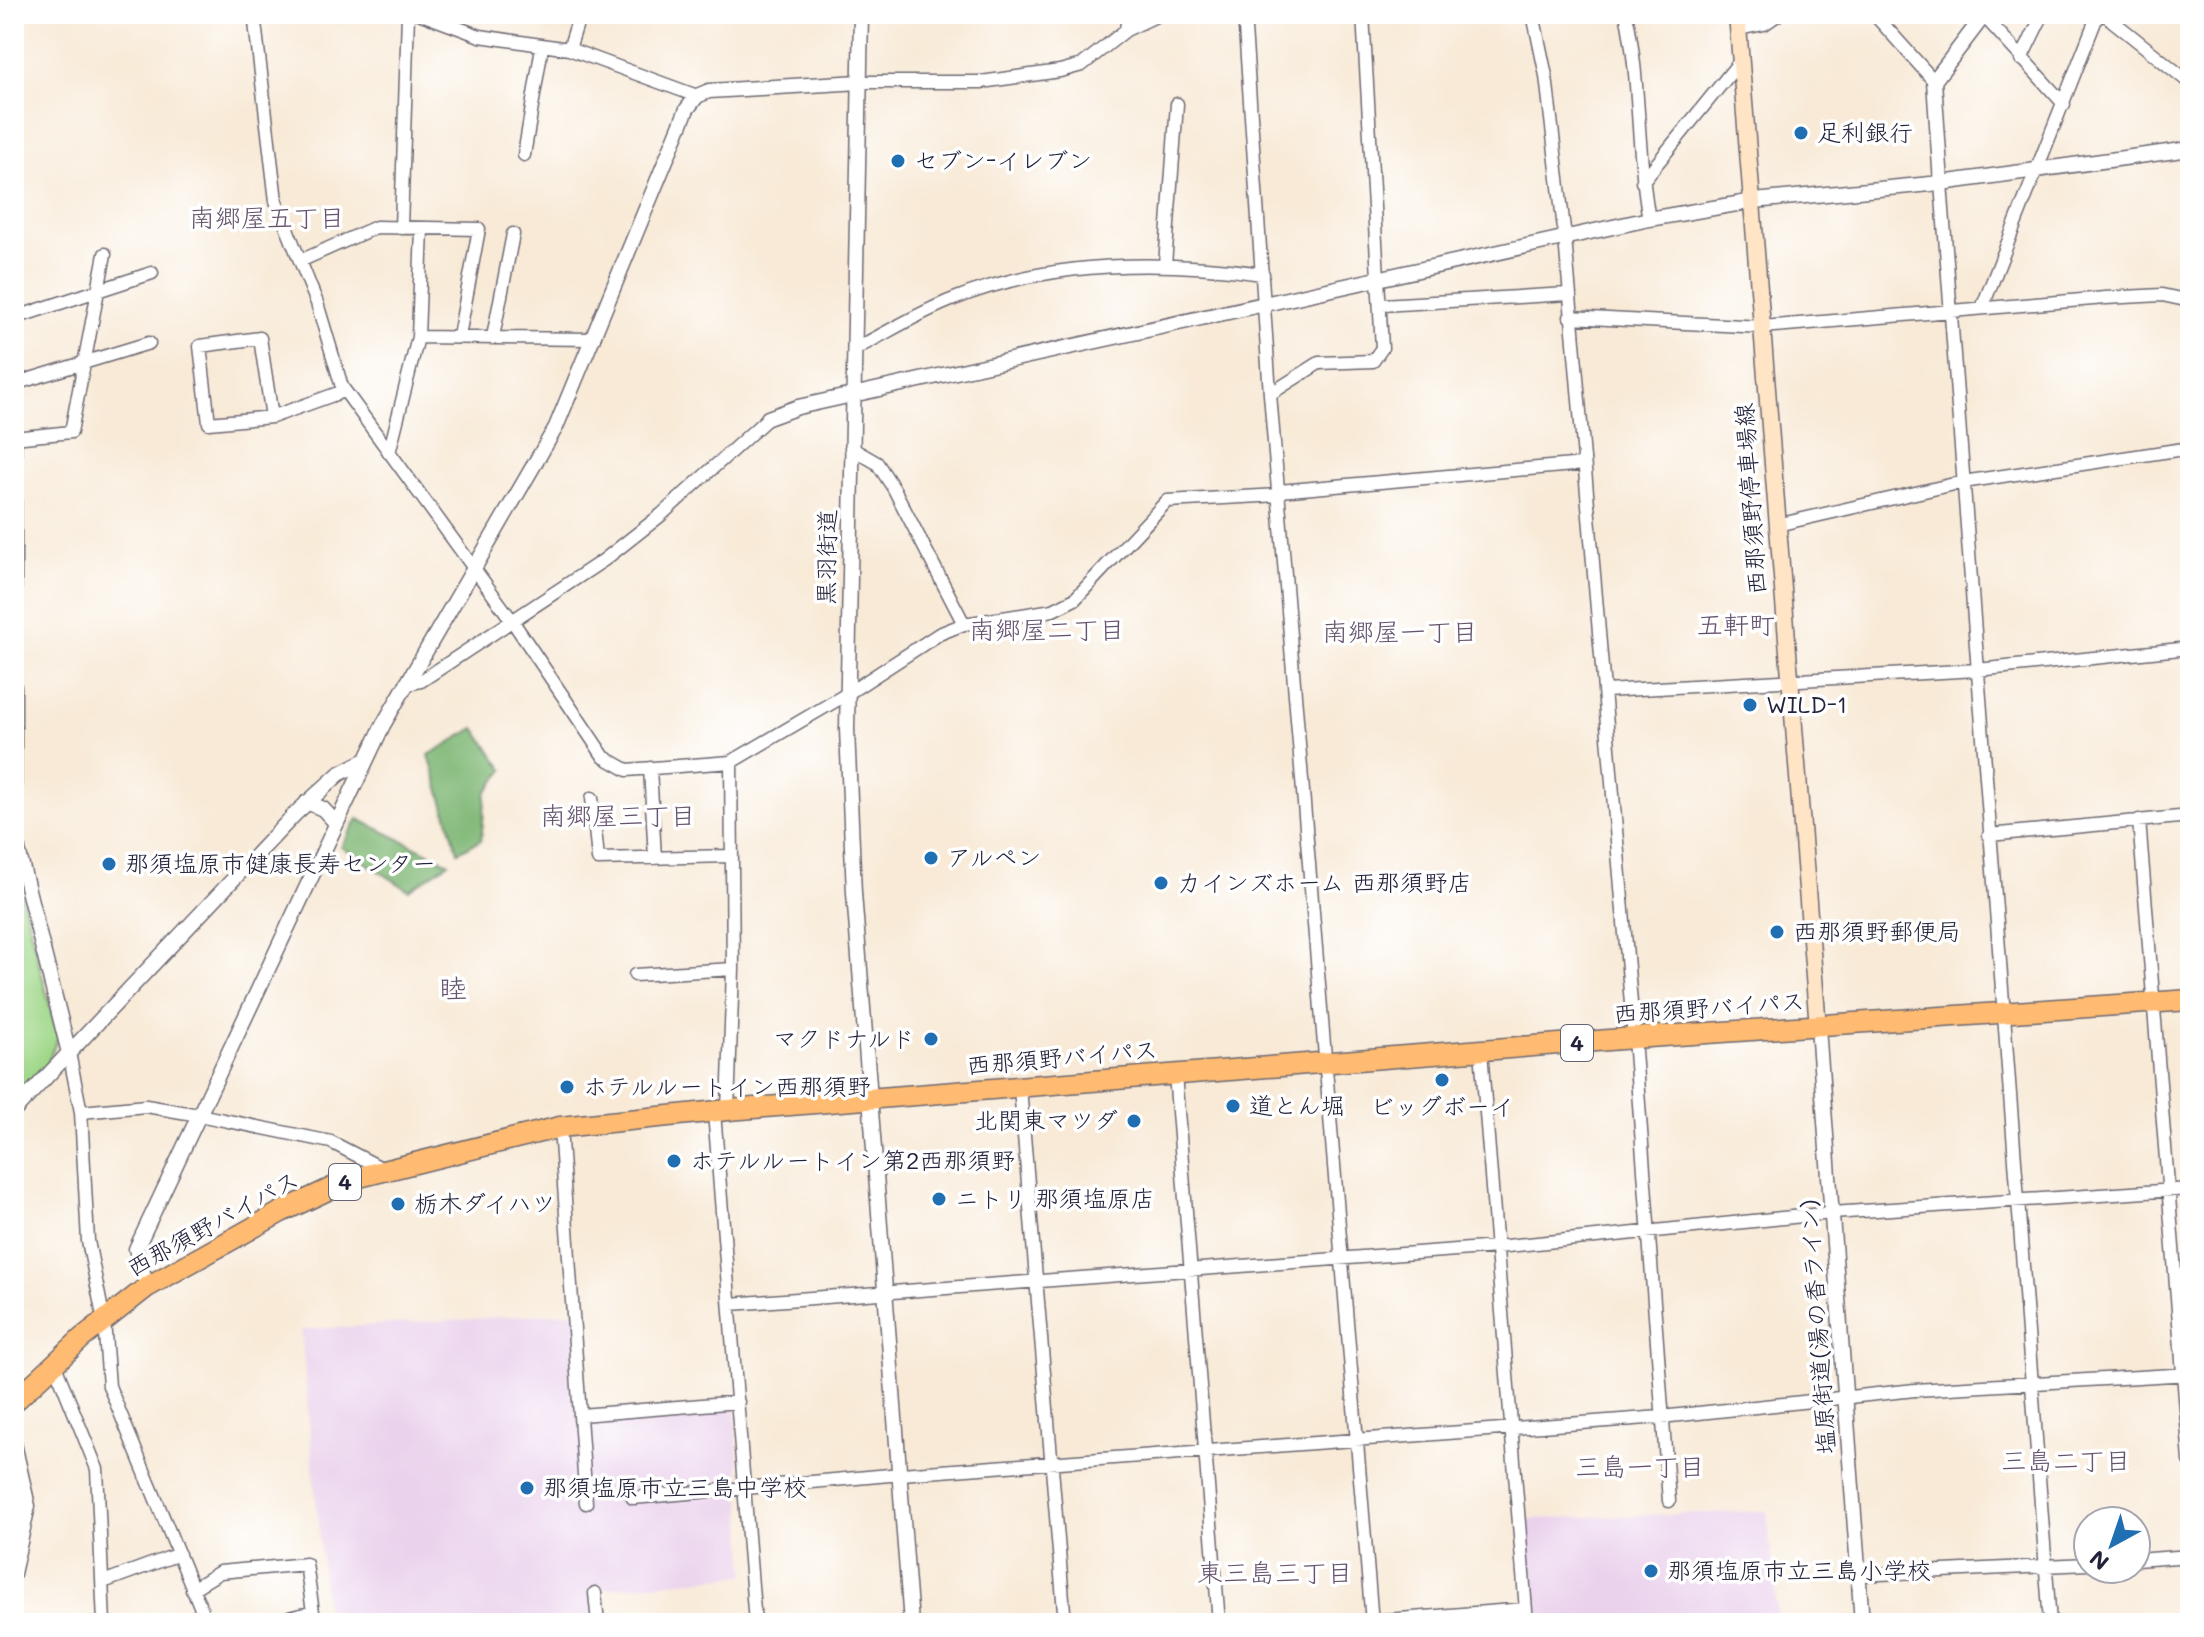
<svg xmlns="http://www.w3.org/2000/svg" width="2204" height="1637" viewBox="0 0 2204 1637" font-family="Mali,'Klee One',sans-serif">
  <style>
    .built { fill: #ead1ec }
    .green { fill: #a0d88a; stroke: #617d62; stroke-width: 2 }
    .forest { fill: #80b876; stroke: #516d58; stroke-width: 2 }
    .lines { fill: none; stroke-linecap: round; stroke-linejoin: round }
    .minor-casing { stroke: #6d6872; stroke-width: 15 }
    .tertiary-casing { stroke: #6d6872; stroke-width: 17 }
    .secondary-casing { stroke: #6d6872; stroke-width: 19 }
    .trunk-casing { stroke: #6d6872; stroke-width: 23 }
    .minor { stroke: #fff; stroke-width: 12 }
    .tertiary { stroke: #fff; stroke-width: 14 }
    .secondary { stroke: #ffe4c6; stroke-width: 16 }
    .trunk { stroke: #febb71; stroke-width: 20 }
    .poi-dot { fill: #1f6fb2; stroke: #fff; stroke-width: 3 }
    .labels { text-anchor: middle; stroke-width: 7; stroke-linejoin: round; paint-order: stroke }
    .shield { fill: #fff; stroke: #646476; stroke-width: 2 }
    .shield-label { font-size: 22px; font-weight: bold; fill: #22223b }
    .poi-label { font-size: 24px; fill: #22223b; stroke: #fff; text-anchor: start }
    .street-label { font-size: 24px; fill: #22223b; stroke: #fff }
    .neighbourhood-label { font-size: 26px; fill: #66546f; stroke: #fff }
    .quarter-label { font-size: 28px; fill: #66546f; stroke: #fff }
  </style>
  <rect width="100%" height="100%" fill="#fff"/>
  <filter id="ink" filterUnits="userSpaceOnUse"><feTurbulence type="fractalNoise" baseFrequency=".0125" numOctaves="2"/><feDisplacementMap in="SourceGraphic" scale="16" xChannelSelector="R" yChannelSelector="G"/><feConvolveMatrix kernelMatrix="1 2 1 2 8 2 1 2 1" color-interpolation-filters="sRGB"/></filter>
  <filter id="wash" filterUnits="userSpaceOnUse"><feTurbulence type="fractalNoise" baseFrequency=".006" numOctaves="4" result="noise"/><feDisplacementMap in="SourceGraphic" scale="32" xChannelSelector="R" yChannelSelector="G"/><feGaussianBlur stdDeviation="1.8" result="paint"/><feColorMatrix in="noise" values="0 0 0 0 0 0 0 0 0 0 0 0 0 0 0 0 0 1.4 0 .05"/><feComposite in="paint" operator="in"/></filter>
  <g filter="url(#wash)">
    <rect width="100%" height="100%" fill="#f8ead7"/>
    <!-- built -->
    <path class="built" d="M578,1312L587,1419L735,1408L746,1575L592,1590L594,1623H327L301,1330Z
      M1767,1511L1778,1623H1533L1525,1519Z"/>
    <!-- green -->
    <path class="green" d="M14,866L58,1037L46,1067L14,1098Z"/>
    <!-- forest -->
    <path class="forest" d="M475,728L504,770L486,793L481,840L458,852L429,755Z
      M358,819L449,863L409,890L341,847Z"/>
  </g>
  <g filter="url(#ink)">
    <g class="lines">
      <!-- minor casing -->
      <g class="minor-casing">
        <path id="minor" d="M254,14L276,201L317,303L342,387L513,622L604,757L627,770L731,762L847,694L939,634L964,624L1053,610L1075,599L1167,501L1280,495
          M421,14L480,36L569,49L697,96
          M1244,14L1270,394L1372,1623
          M1533,14L1546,76L1565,238L1634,1038L1669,1501
          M1626,14C1641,81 1636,151 1649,219
          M1874,14L1934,81
          M2104,14L2190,83
          M1984,16L2064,104
          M1126,30L1128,14
          M569,49L580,14
          M2021,59L2043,14
          M860,82H981L1060,71L1082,65L1126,30L1160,14
          M524,155L542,47
          M1642,182L1741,60
          M1941,183L2050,1623
          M401,228L408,14
          M300,261L376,227L479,229L459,336
          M1165,265L1177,104
          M1382,305L1568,294
          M1982,308L2098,14
          M1570,317L1762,327L2105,298L2162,295L2190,301
          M14,318L152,273
          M418,337L594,339
          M493,337L513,234
          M855,349C888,332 920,312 954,299C1051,260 1161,260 1263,274
          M14,384L149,343
          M1270,394L1319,363L1373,361L1382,348L1363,14
          M272,417L260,338L200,346L209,423L272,417L344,391
          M14,438L71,432L105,254
          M851,448L877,463L894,489L964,624
          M389,453L418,337L422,228
          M1279,491L1584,464
          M1777,525L1963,482L2190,448
          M405,685L421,681L604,560L661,515L768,418
          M1605,691L1977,670L2190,648
          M650,768L655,858
          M592,798L598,859L732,856
          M2139,820L2190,1461
          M1989,835L2190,816
          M635,975L733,969
          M1481,1051L1527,1623
          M69,1053L81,1112L88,1241L104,1321L109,1386L207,1623
          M1175,1074L1219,1623
          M1020,1088L1065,1623
          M728,1110L733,969L731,762
          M81,1112L146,1106L199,1115L331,1142L383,1169
          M714,1112L755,1623
          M560,1127L586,1503
          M731,1304L1497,1247L1832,1213L2190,1189
          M54,1363L97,1469L104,1623
          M581,1415L738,1402
          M14,1439L29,1506L14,1574
          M633,1498L901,1474L1661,1417L1915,1390L2190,1374
          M2136,1560L2190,1556
          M1858,1575L2088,1564
          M103,1582L179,1554
          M192,1589L220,1572L306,1564L313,1612L268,1623
          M595,1593L598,1623
          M1349,1623L1525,1609"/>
      </g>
      <!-- tertiary casing -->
      <g class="tertiary-casing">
        <path id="tertiary" d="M861,14L847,729L854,893L911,1623
          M1738,28L1764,23L1777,14
          M1941,183L1934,81L1985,14
          M768,418L798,407L1649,219L1754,201L1941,183L2190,149
          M14,446V665
          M14,687V822L18,850L69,1053
          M307,802L323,809L336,823
          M1818,1027L1862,1623
          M14,1111L296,813L339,774L366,760
          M147,1287L136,1249L383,725L556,427L687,109L697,96L709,91L860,82"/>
      </g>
      <!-- secondary casing -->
      <g class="secondary-casing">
        <path id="secondary" d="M1737,14L1818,1027"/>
      </g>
      <!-- trunk casing -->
      <g class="trunk-casing">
        <path id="trunk" d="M14,1402L82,1338L147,1287L281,1212L351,1179L560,1127L728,1110L1634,1038L2190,1000"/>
      </g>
      <!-- minor -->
      <use href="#minor" class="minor"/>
      <!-- tertiary -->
      <use href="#tertiary" class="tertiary"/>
      <!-- secondary -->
      <use href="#secondary" class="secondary"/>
      <!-- trunk -->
      <use href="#trunk" class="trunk"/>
    </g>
  </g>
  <!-- markers -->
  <g class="poi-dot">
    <circle cx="1801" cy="133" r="8"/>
    <circle cx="898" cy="161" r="8"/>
    <circle cx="1750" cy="705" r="8"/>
    <circle cx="931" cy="858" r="8"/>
    <circle cx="109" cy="864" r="8"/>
    <circle cx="1161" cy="883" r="8"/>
    <circle cx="1777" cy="932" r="8"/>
    <circle cx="931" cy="1039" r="8"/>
    <circle cx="1442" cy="1080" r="8"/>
    <circle cx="567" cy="1087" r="8"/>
    <circle cx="1233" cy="1106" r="8"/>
    <circle cx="1134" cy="1121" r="8"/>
    <circle cx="674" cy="1161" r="8"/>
    <circle cx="939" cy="1199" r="8"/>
    <circle cx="398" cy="1204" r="8"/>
    <circle cx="527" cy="1488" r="8"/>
    <circle cx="1651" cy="1571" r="8"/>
  </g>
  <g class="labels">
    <!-- shield labels -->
    <g class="shield">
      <rect x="1561" y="1025" width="32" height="36" rx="6"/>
      <rect x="329" y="1164" width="32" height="36" rx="6"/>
    </g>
    <g class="shield-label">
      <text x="1577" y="1051">4</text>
      <text x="345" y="1190">4</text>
    </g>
    <!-- poi labels -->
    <g class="poi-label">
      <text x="1817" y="141">足利銀行</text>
      <text x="914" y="169">セブン-イレブン</text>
      <text x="1766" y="713">WILD-1</text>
      <text x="947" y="866">アルペン</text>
      <text x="125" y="872">那須塩原市健康長寿センター</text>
      <text x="1177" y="891">カインズホーム 西那須野店</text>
      <text x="1793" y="940">西那須野郵便局</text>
      <text x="915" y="1047" text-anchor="end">マクドナルド</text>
      <text x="583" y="1095">ホテルルートイン西那須野</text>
      <text x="1249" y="1114">道とん堀</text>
      <text x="1442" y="1115" text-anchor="middle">ビッグボーイ</text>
      <text x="1118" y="1129" text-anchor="end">北関東マツダ</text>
      <text x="690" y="1169">ホテルルートイン第2西那須野</text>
      <text x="955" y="1207">ニトリ 那須塩原店</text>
      <text x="414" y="1212">栃木ダイハツ</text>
      <text x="543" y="1496">那須塩原市立三島中学校</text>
      <text x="1667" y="1579">那須塩原市立三島小学校</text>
    </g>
    <!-- street labels -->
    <g class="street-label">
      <text transform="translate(1751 499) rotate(-94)" y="8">西那須野停車場線</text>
      <text transform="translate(827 557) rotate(-89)" y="8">黒羽街道</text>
      <text transform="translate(1709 1008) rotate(-4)" y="8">西那須野バイパス</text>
      <text transform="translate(1062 1058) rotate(-5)" y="8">西那須野バイパス</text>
      <text transform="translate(213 1224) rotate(-29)" y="8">西那須野バイパス</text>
      <text transform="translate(1818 1327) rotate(-94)" y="8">塩原街道(湯の香ライン)</text>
    </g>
    <!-- neighbourhood labels -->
    <g class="neighbourhood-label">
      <text x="267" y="227">南郷屋五丁目</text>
      <text x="1736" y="634">五軒町</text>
      <text x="1047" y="639">南郷屋二丁目</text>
      <text x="1400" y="641">南郷屋一丁目</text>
      <text x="618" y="825">南郷屋三丁目</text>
      <text x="2066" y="1470">三島二丁目</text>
      <text x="1640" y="1476">三島一丁目</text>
      <text x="1275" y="1582">東三島三丁目</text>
    </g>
    <!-- quarter labels -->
    <g class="quarter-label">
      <text x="453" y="998">睦</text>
    </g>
  </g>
  <!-- margin -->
  <rect width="2204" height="1637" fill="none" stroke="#fff" stroke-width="48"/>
  <!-- north arrow -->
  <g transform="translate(2112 1545) rotate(220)"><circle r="38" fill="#ffffff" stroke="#a7a7b1" stroke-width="2"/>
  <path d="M0-6L14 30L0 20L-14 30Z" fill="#1f6fb2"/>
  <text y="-12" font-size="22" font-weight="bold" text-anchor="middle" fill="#22223b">N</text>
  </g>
</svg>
